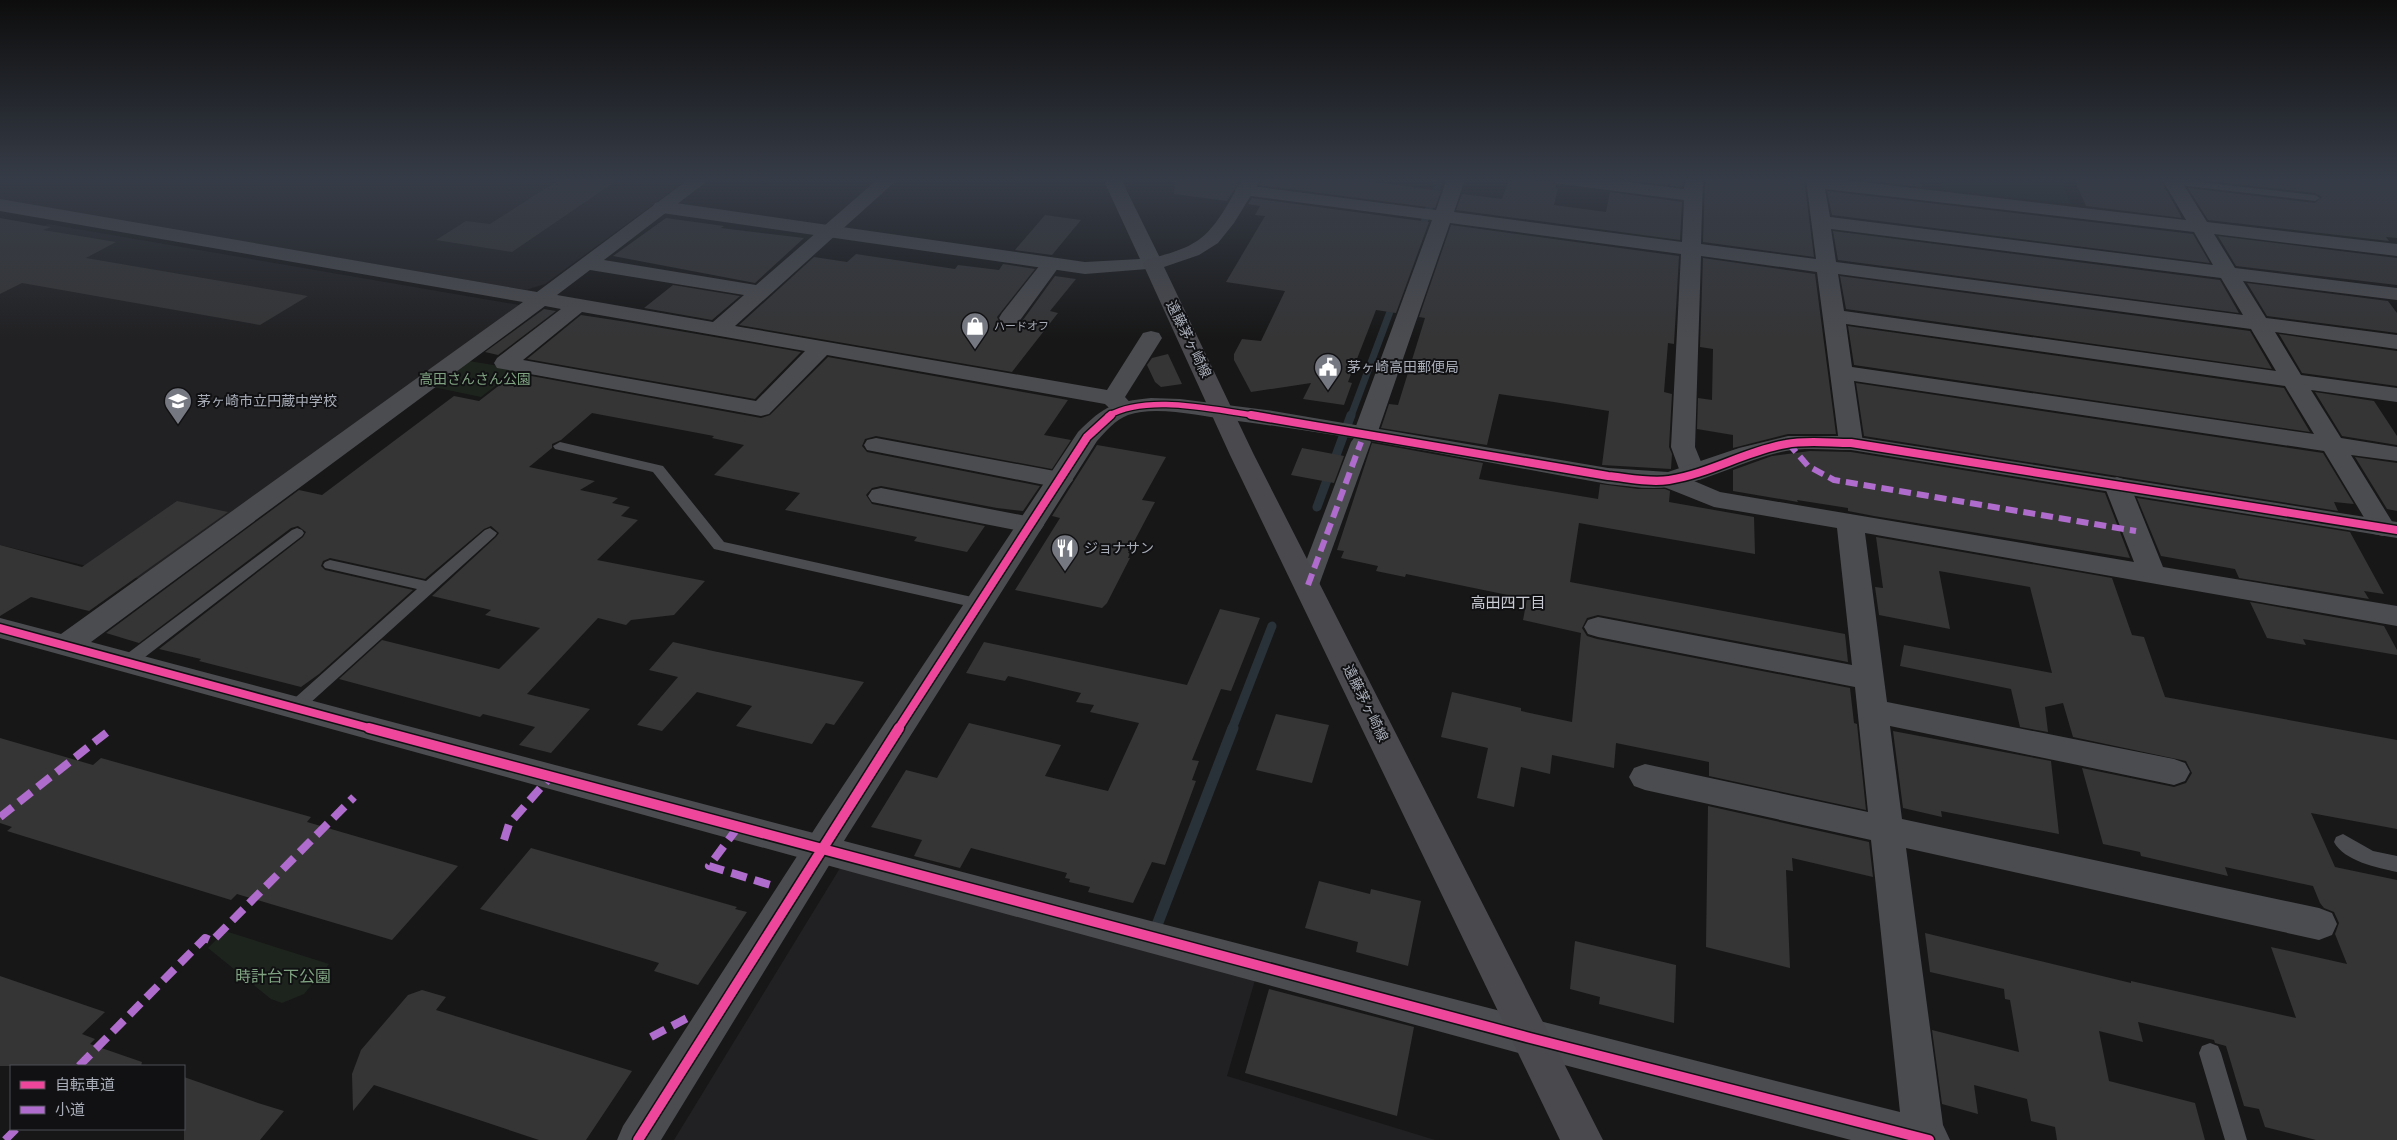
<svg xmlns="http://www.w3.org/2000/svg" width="2397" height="1140" viewBox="0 0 2397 1140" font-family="'Archivo Narrow','Noto Sans JP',sans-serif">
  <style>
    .built { fill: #212123 }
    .green { fill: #1d241e }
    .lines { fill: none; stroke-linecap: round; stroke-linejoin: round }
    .stream-far2 { stroke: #2a3239; stroke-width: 7 }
    .stream-far1 { stroke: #2a3239; stroke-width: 9 }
    .stream { stroke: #2a3239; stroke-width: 11 }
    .building { fill: #353536 }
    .service { fill: #4b4c50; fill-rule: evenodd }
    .pedestrian { fill: #4b4c50; fill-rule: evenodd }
    .minor { fill: #4b4c50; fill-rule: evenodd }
    .tertiary { fill: #4b4c50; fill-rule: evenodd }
    .secondary { fill: #4a4a4e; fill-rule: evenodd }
    .quiet-far1 { stroke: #b06ccc; stroke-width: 6; stroke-dasharray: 12 6; stroke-linecap: butt }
    .quiet { stroke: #b06ccc; stroke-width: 8; stroke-dasharray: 16 8; stroke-linecap: butt }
    .cycleway-far2-casing { stroke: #111113; stroke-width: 8 }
    .cycleway-far1-casing { stroke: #111113; stroke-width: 11 }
    .cycleway-casing { stroke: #111113; stroke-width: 13 }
    .cycleway-far2 { stroke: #ed469a; stroke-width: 5.5 }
    .cycleway-far1 { stroke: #ed469a; stroke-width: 8 }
    .cycleway { stroke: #ed469a; stroke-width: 10 }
    .labels { text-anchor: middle; stroke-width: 4; stroke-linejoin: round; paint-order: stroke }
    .far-poi-label { font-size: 11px; fill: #a8adb8; stroke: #111113; text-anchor: start }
    .street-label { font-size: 14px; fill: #a8adb8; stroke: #111113 }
    .poi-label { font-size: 14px; fill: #a8adb8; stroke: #111113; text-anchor: start }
    .park-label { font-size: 14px; fill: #7fa381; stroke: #111113 }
    .neighbourhood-label { font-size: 15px; fill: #c9ccd4; stroke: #111113 }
    .near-park-label { font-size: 16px; fill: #7fa381; stroke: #111113 }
  </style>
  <rect width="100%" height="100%" fill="#171717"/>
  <!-- built -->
  <path class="built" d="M0,179H688L545,284L526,290L0,200Z
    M48,224L525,306L140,579L0,545V246Z
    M840,868L1255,980L1227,1076L1435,1140H674Z"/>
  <!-- green -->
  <path class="green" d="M1939,179H2060L2071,204L1943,190Z
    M469,361L517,369L481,397L433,387Z
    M225,931L329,964L304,994L282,1003L271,999L208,948Z"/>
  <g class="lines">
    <!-- stream-far2 -->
    <path class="stream-far2" d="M1420,233L1440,179
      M1351,416L1394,301"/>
    <!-- stream-far1 -->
    <path class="stream-far1" d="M1317,507L1351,415
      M1232,729L1272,626"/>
    <!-- stream -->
    <path class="stream" d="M1157,925L1233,728"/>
  </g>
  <!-- building -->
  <path class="building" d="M560,179H619L512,252L436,240L466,221L490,224Z
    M1175,179H1241L1227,201L1174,194Z
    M1263,179H1376L1375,182L1441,191L1435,208L1259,185Z
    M1515,179L1551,181L1556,185L1555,188H1558L1554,205L1606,212L1610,192L1682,202L1680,240L1456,210L1462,194L1502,199L1508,182H1512Z
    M1618,179H1683L1682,187Z
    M1705,179H1804L1814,257L1703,242Z
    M1853,179H1920L1922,187Z
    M2074,179H2160L2182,218L2086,206Z
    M2190,179H2397V238L2386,237L2389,241L2208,220L2188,188L2315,203L2322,197L2315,193Z
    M1827,191L2193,234L2210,263L1832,215Z
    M1252,198L1429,222L1396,313L1376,310L1348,382L1352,383L1344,405L1303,399L1311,383L1251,392L1234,360V354L1242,339L1261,341L1285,291L1226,282L1265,216L1255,215L1260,206L1248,204Z
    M1045,215L1081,220L1052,255L1015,250Z
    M0,218L51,227L43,230L116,242L86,258L308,296L260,325L22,283L0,294Z
    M666,218L724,226L721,228L804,238L755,283L613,256Z
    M1451,225L1679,256L1674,344L1668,343L1664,392L1672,394L1669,447L1672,454L1671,469L1602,465L1609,411L1554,402L1499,394L1487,445L1381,428L1389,404L1398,405L1425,318L1419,317Z
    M1833,231L2220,280L2239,313L1838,260Z
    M2218,236L2397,258V285L2236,266Z
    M856,254L955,269L958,265L999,270L1003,264L1035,269L997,317L1000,324L1010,326L1020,324L1055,276L1076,279L1050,311L1058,313L1012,372L739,325L814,257L847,262Z
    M1703,258L1815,274L1836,434H1788L1733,448V435L1697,429L1698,398L1712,400L1713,349L1700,347Z
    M1840,276L2250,331L2272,369L1846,309Z
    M2247,283L2388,301L2397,313V333L2267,316Z
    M673,285L740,296L712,320L644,308Z
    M544,309L556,311L498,355L485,352Z
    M581,315L627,322L801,352L755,399L527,359Z
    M1848,326L2284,388L2310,432L1854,365Z
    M2279,334L2397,351V386L2302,373Z
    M1168,354L1182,384L1161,387L1155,382L1147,365L1152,358Z
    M828,357L1068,400L1044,435L1071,440L1052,469L876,436L865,439L862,446L867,452L1040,486L1023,511L997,508L881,486L872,488L866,495L872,504L985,526L967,552L914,541L917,537L785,510L800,493L714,475L744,445L712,438L714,436L592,413L561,440L552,444V448L529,467L595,481L580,490L618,498L612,503L630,507L621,516L638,520L597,560L705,581L674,615L631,620L626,625L598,618L527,694L590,709L551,753L519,745L535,727L483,714L480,717L339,679L382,640L499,669L540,628L485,615L491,610L432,596L496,537L499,533L491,526L484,529L425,579L330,558L323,561L321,566L325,570L413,590L319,674L301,687L199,661L201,659L159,649L303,537L306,532L298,526L291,528L139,643L106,633L299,490L322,495L454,396L479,401L515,373L761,418L770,415Z
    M1856,383L2323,453L2354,504L2334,502L2338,511L1864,436Z
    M2315,392L2374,401L2397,436V445L2342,436Z
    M1372,443L1483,463L1479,479L1598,499L1600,484L1638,489H1665L1670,491L1669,502L1754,517L1755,554L1579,523L1570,582L1845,634L1848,662L1598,615L1587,618L1582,628L1587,636L1597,639L1850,688L1854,723L1857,724L1866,810L1709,776V762L1616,743L1614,768L1552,755L1550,774L1521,767L1514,807L1477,798L1488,748L1441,737L1452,692L1521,708V711L1572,722L1581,633L1523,620L1527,599L1406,574L1405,577L1376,571L1378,566L1341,558L1344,551L1337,550Z
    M1097,445L1166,457L1142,500L1155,502L1128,553H1130L1128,558H1130L1107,603L1102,608L1015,590L1060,518L1052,516Z
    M1302,448L1344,456L1334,483L1291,475Z
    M1810,451L1851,452L2105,493L2130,558L1874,516L1848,511V508L1797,500L1798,502L1733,491V470L1772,456Z
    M2355,457L2397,463V511L2387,509Z
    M2137,498L2350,532L2384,594L2364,591L2369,599L2239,578L2235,569L2161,556Z
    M177,501L228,512L89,611L31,597L0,616V545L82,567Z
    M1876,537L2112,578L2132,635L2144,637L2165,697L2397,740V829L2311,813L2335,867L2397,880V1140H2316L2265,1127L2259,1109L2244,1106L2226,1046L2215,1043L2214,1040L2138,1022L2143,1042L2099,1031L2109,1081L2195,1103L2205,1140H2057L2055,1127L2031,1121L2027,1099L1974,1085L1978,1114L1942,1104L1932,1030L2019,1052L2010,1000L2005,999L2004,989L1930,972L1925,933L2131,983V981L2296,1018L2271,947L2347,964L2335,934L2339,923L2334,912L2324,908L2320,903L2313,886L2225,867L2228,876L2141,856L2140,852L2103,844L2082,768L2174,787L2186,783L2192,773L2186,761L2073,737L2063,703L2045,707L2048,732L2020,727L2011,689L1900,666L1904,645L2052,673L2030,587L1939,571L1950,629L1879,615L1875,587L1883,588Z
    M2250,602L2384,626L2397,650V655L2303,639L2306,645L2267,638Z
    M1220,609L1260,618L1231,691L1221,689L1192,760L1199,761L1192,780L1196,781L1165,865L1152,862L1133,903L1088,892L1090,887L1069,882L1070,879L1065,878L1067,873L971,848L960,868L914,856L922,840L871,827L906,770L937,778L969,723L1061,745L1045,776L1108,791L1139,723L1090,712L1094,705L1076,702L1081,693L1008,676L1005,681L966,673L984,642L1187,685Z
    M673,642L713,651L864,682L834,725L826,723L812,744L736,726L752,706L697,692L662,731L637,725L678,677L649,670Z
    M1276,714L1329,725L1312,783L1256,770Z
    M1893,731L2051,761L2059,834L1941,811L1942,817L1903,808Z
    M0,738L93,765L101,758L311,817L307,822L458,866L392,940L237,894L231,900L7,831L12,827L0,823Z
    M1708,806L1869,842L1873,877L1792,858L1793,871L1786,870L1790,968L1706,947Z
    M531,848L737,907L735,909L747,912L698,985L654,971L659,963L480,909Z
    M1319,881L1370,894L1371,889L1421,901L1408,966L1356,952L1358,942L1305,928Z
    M1575,941L1676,965L1674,1023L1599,1004L1600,997L1570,989Z
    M0,976L105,1012L82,1034L95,1039L90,1044L142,1062L141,1066H0Z
    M1269,989L1414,1027L1397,1116L1245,1073Z
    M422,990L446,997L436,1010L632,1071L586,1140H539L374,1085L353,1111L352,1074L361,1050L408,995Z
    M184,1077L258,1103L284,1111L260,1140H184Z"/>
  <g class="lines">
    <!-- service -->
    <path class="service" d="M2173,179L2315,195L2320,198L2315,201L2170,184L2168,182Z
      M560,442L663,466L724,542L981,599L986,600L989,604L986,608L981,609L714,549L653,472L555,449L553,446Z
      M297,528L302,530L304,533L302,536L132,667H120L118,663L120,659L292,530Z
      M490,528L497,533L495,536L299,713L293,715L287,713L285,709L287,705L417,589L325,568L323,565L325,562L330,560L426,581L485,530Z
      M2343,834L2373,851L2397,856V872C2378,868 2344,861 2334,842L2336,837Z
      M2210,1043L2218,1046L2221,1053L2247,1140H2225L2199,1053L2202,1046Z"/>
    <!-- pedestrian -->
    <path class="pedestrian" d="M1361,436L1368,438L1371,442L1319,585L1316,590L1308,593L1300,590L1297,585L1351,442L1354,438Z"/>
    <!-- minor -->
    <path class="minor" d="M689,179H710L604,260L756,285L878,179H898L735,326L1107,390L1143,333L1151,331L1159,333L1162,338L1125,397L1135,408L1131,413C1119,416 1114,413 1105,404L827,355L769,414L761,416L497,368L494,363L497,358L561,309L545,306L91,642C693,802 1296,961 1900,1112L1871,840L1645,790L1634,786L1629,777L1634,768L1645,764L1868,812L1855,687L1598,637L1588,634L1584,627L1588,620L1598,617L1852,665L1837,528L1714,507L1659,485L1655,480L1659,475L1668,472L1682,477L1671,447L1681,254L1450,223L1377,434L1374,439L1365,441L1356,439L1353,434L1432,220L1244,195L1238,194L1235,190L1238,186L1244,185L1436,210L1447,179H1465L1454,212L1682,242L1684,200L1561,184L1555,183L1552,179H1603L1684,189L1685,179H1703L1701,244L1816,259L1806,179H1837L2186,220L2162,179H2180L2207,222L2397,244V256L2214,234L2235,268L2397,288V300L2243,281L2266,318L2397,335V349L2275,332L2301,375L2397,388V402L2311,390L2341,438L2397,447V461L2351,455L2396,528L2392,534L2383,536L2374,534L2324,451L1854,381L1863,443L1860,448L1851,450L1842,448L1839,443L1817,272L1701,256L1695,447L1706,474L1702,479L1694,481L1720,492L2134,562L2104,485L2108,480L2117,477L2126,480L2130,485L2163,567L2397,606V626L1865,533L1887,702L2174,759L2185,763L2190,772L2185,781L2174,785L1890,726L1902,819L2319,908L2332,913L2337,924L2332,935L2319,940L1906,848L1943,1125L1950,1140H1851L1530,1056L859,874L0,638V618L61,634L523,302L0,211V199L537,292ZM1825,189L2194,232L2213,265L1830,217ZM1831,229L2221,278L2243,315L1836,262ZM590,270L744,295L713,322L557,295ZM1838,274L2251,329L2276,371L1844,311ZM582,312L805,351L756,401L523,360ZM1846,324L2285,386L2314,434L1852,367Z
      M1051,258L1058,260L1061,264L1018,323L1010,324L1002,323L999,318L1002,313L1044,260Z
      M876,438L1060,472L1069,475L1073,480L1069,485L1060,488L867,450L864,445L867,440Z
      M881,488L1031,517L1040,519L1044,525L1040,531L1031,533L872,502L868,496L872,490Z"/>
    <!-- tertiary -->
    <path class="tertiary" d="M1103,179H1121L1163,264L1160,268L1085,274L662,213L655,211L653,207L655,203L662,201L1085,262L1140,259Z
      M1151,398L1180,399L1273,411L1608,468L1668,472L1739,448L1788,436H1851L2397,522V538L1851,450C1830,450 1806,447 1786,451C1746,459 1710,481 1669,487C1649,490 1628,486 1608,484C1482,462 1357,436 1230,420C1202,416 1155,405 1128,415C1115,420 1106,431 1097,441L847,836L661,1140H617L623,1126L823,816L1078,432C1105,405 1114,402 1151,398Z"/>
    <!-- secondary -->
    <path class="secondary" d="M1243,179H1261L1234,223L1218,243L1199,255L1164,267L1254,455L1603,1140H1560L1230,455L1143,264L1146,260C1163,255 1182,251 1197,241C1218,227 1229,200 1243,179Z"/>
    <!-- quiet-far1 -->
    <path class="quiet-far1" d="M1788,443L1808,466L1834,480L2136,531
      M1308,585L1361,442"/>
    <!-- quiet -->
    <path class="quiet" d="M0,817L111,729
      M738,827L709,866L777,887
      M504,840L509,824L551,776
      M651,1037L691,1016
      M79,1066L205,938L212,941L354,797
      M5,1140L16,1129"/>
    <!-- cycleway-far2 casing -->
    <g class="cycleway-far2-casing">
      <path id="cycleway-far2" d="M1108,416C1149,393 1216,411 1261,416"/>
    </g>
    <!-- cycleway-far1 casing -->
    <g class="cycleway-far1-casing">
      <path id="cycleway-far1" d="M1251,415L1608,476C1628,478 1649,483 1669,480C1709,474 1746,451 1786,444C1806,440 1830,443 1851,443L2397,530
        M0,628L373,729
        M898,729L1087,437L1111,415"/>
    </g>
    <!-- cycleway casing -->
    <g class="cycleway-casing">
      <path id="cycleway" d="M369,728L1530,1038L1929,1140
        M638,1140L899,728"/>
    </g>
    <!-- cycleway-far2 -->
    <use href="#cycleway-far2" class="cycleway-far2"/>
    <!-- cycleway-far1 -->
    <use href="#cycleway-far1" class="cycleway-far1"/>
    <!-- cycleway -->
    <use href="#cycleway" class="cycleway"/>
  </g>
  <!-- sky -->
  <linearGradient id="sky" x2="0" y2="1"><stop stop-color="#0d0d0d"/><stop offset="0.53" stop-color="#363c47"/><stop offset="1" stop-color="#363c47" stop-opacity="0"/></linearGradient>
  <rect width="2397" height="339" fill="url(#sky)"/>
  <!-- icons -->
  <defs>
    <g id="shop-pin" transform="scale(1.4375)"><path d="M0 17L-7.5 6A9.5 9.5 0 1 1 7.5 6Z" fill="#757880" stroke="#111113"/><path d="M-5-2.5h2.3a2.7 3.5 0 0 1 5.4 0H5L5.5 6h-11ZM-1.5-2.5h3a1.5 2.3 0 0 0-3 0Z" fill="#fff"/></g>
    <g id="civic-pin" transform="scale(1.4375)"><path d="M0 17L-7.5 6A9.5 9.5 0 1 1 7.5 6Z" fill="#757880" stroke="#111113"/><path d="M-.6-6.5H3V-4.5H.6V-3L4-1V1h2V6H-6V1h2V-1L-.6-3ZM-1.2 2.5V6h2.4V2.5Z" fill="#fff"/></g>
    <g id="school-pin" transform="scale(1.4375)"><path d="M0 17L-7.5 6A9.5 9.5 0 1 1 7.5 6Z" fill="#757880" stroke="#111113"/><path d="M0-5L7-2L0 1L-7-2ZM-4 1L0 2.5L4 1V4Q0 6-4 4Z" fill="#fff"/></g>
    <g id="restaurant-pin" transform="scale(1.4375)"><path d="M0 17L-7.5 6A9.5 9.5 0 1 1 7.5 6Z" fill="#757880" stroke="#111113"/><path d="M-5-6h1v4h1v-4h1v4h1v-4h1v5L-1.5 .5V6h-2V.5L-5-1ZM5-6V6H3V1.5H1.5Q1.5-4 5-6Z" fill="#fff"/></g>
  </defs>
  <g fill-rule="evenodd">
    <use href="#shop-pin" x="975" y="326"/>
    <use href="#civic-pin" x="1328" y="367"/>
    <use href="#school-pin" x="178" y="401"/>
    <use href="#restaurant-pin" x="1065" y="548"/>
  </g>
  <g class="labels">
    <!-- far-poi labels -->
    <g class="far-poi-label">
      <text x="994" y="330">ハードオフ</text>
    </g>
    <!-- street labels -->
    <g class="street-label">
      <text transform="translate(1189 339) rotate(64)" y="5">遠藤茅ヶ崎線</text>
      <text transform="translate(1366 703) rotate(64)" y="5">遠藤茅ヶ崎線</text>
    </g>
    <!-- poi labels -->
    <g class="poi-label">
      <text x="1347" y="372">茅ヶ崎高田郵便局</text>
      <text x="197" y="406">茅ヶ崎市立円蔵中学校</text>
      <text x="1084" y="553">ジョナサン</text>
    </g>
    <!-- park labels -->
    <g class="park-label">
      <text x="475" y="384">高田さんさん公園</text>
    </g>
    <!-- neighbourhood labels -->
    <g class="neighbourhood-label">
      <text x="1508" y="608">高田四丁目</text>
    </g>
    <!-- near-park labels -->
    <g class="near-park-label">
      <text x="283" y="982">時計台下公園</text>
    </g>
  </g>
  <!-- legend -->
  <rect x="10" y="1065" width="175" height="65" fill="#111113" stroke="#4d4f55"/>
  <rect x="20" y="1081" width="25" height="8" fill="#ed469a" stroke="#4d4f55"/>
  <text x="55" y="1090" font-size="15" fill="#a8adb8">自転車道</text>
  <rect x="20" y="1106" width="25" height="8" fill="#b06ccc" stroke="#4d4f55"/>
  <text x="55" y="1115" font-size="15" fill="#a8adb8">小道</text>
</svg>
